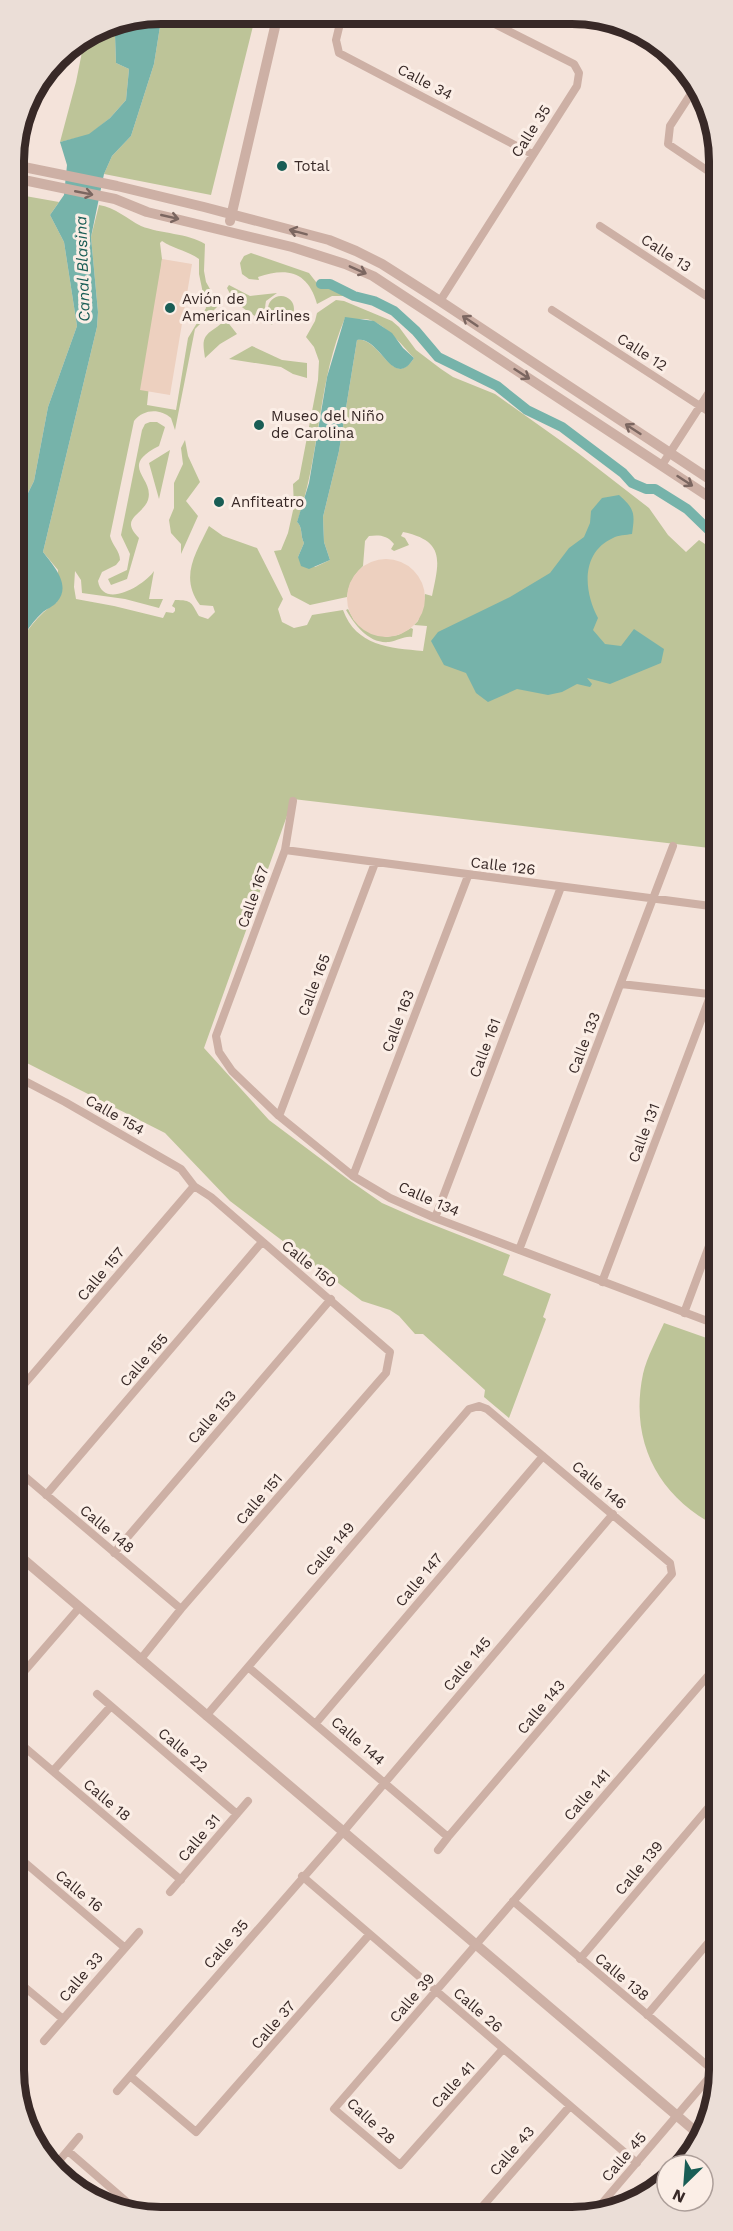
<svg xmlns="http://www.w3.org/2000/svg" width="733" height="2231" viewBox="0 0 733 2231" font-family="'Work Sans',sans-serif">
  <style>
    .green { fill: #bdc498; fill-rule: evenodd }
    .plaza { fill: #edd0bf }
    .water { fill: #76b3aa }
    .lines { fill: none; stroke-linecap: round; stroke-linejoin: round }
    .canal { stroke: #76b3aa; stroke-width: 10 }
    .minor { stroke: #cdb0a5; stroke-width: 8 }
    .tertiary { stroke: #cdb0a5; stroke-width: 10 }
    .oneway { stroke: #7b6660 }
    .poi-dot { fill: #195d55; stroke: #fbeee6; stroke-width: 2 }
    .labels { text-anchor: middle; stroke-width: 6; stroke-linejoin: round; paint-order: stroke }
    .street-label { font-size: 15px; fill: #382927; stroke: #fbeee6 }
    .poi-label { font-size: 15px; fill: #382927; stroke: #fbeee6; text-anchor: start }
    .water-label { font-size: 16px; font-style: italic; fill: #195d55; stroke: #fbeee6 }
    .rim { fill: none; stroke: #382927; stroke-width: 8 }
  </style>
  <rect width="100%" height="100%" fill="#f4e3da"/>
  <!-- green -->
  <path class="green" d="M162,14H256L211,195L104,174L112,156L131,136L154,64Z
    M123,21L115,35L116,63L129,69L126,100L110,118L89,135L60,142L76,82L85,37L105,25Z
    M14,194L59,202L50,215L64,242L77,326L48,407L34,481L14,521Z
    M99,205C115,207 127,219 141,226C161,234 188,233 205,244L204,271L206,282L219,305L195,329L175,430L171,418C160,408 143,409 134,421L110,536C112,545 120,551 120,560L116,565L102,572L98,581C103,610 145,585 154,571L149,599H163L159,608L125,599L82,593L81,580L75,571L74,587L76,599L114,606L163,618L166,612L173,613L175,611V608L172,606L175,600C193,600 191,603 199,616L208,619L215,612L213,606L200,605C179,577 196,553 209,526L223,536L257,548L283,599L278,609L282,622L294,628L307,625L312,615L343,610C356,646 390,648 423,651L427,626L414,625L418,621L425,594L432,596C439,562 446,541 403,532L401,536L405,538L409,545L394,551L391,549L394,544C387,535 379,535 369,536L365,541L363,566C353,576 349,584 347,597L310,605L291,595L274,551L281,550L288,533L294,506L293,484L299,479L318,380L319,361L314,347L306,337L315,321L317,313L336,300L344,301L392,321L399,327L416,350L441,369L453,377L495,394L578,453L649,508L668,535L686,552L699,540L717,552L718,849L293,799L204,1048L269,1120L349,1180L382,1203L416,1218L510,1255L503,1275L551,1294L543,1317L546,1319L509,1418L484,1397L485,1390L423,1334H415L399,1316L390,1310L362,1301L230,1201L165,1133L15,1057V651C26,631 37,615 57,602L58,570L43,552L97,327L98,312L91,237ZM162,241C174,249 188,251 199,259V274L206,308L188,338L176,410L147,405L162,259L160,243ZM345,318C352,320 357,319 365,319C383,321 402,345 414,358C393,391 380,336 357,340L339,451L323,517L324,542L330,560L315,567L298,557L304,543C300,536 303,527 297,522C321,455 317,383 345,318Z
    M251,253L309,273L320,287L334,289L348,296H332L317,304C308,272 288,267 258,277L259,280L249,279L242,274L240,263L244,256Z
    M229,285L250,296L277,293L266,301C264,311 265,319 273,325C255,317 236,307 227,288Z
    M268 309a13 13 0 1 1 26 0a13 13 0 1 1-26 0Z
    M226,320L237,334L220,344L205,358C203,344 201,337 214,329C219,326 221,323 226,320Z
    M252,346L282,360L307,363V378L293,374L281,367L229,359Z
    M150,422H157L165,427L159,446C117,467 155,477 148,500C142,516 119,518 139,538L127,579L111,585L108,579L127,570L130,554L121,535L142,430L145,424Z
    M185,440L188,456L200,482L186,501L198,516L181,554V544L171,533L169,520L174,508V483L183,464L181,448Z
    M170,450L159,499L149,463Z
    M348,609L354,620L386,637L398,635L411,628L413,629L412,637C403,636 398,641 389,642C369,644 355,625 346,610Z
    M664,1323L718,1342V1527C658,1497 629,1441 643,1374C647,1357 657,1339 664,1323Z"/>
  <!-- plaza -->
  <path class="plaza" d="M162,259L192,264L170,395L140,390Z
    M347 598a39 39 0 1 1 78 0a39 39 0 1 1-78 0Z"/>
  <!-- water -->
  <path class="water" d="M162,14L154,64L131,136L112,156L104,174L91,237L98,312L97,327L43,552C53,565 72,585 57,602C53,607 46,609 42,613C30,624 22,638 15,651L14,521L34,481L48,407L77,326L64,242L50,215L64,195L67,165L60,142L89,134L110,118L126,100L129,69L116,63L115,35L123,21Z
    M345,317L374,321L392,333L403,348L414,358C393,392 380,335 357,340L339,451L323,517L324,542L330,560L309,569L301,566L298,557L304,543C300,536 303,527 297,522L309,483L327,377Z
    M619,495C635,509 635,514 632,534C626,535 618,535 613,538C580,553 584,592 598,618L593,630L605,644L621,646L634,629L664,649L661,663L610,684L587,678L592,684L590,687L577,684L562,692L548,695L517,689L488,702L476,693L466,673L444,665L431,641L438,632L510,597L550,573L569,548L584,537L590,523L591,511L602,498Z"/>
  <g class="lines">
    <!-- canal -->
    <path class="canal" d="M321,284H330L354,296L374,301L394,311L416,331L438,357L497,386L527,410L562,427L623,473L632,483L646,489H655L687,509L717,538"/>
    <!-- minor -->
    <path class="minor" d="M342,15L336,40L339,53L532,154
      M694,89L670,126L668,144L717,177
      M600,226L717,303
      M440,301L577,86L579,73L574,64L479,16
      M552,310L717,417
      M662,465L717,380
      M293,801L285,850L216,1036L219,1052L232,1071L279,1116L353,1176L390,1198L435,1218L718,1325
      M285,850L718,907
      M621,984L718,995
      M15,1078L23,1080L65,1102L181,1169L194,1186L211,1197L390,1352L386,1373L181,1609L140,1660
      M279,1116L375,863
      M353,1176L468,876
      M435,1218L561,887
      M519,1250L673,846
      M602,1282L711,994
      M684,1313L718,1222
      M15,1395L194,1186
      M16,1469L181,1609
      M46,1495L262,1242
      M114,1553L331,1299
      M248,1667L448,1837
      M16,1681L79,1608
      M97,1694L237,1814
      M206,1716L469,1409L479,1406L487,1409L670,1563L672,1574L448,1837L438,1850
      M316,1723L543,1456
      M16,1740L181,1880
      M53,1771L111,1706
      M16,1855L124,1947
      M302,1876L637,2163
      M170,1892L248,1801
      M513,1901L715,2072
      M580,1959L719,1795
      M16,1980L63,2019
      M647,2015L719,1930
      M44,2041L139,1932
      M503,2049L400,2165L334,2109L719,1663
      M16,2075L20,2070
      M130,2076L196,2132L369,1935
      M117,2091L343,1832L613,1514
      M68,2151L142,2215
      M53,2168L79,2137
      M475,2215L570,2106
      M592,2215L719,2066"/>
    <!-- tertiary -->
    <path class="tertiary" d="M14,165L117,186L204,207L329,240L356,251L382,264L440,301L717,484
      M14,178L115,199L147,212L292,247L345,264L373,276L717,502
      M230,221L278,14
      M16,1553L702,2137"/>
  </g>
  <!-- one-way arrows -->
  <defs><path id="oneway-shaft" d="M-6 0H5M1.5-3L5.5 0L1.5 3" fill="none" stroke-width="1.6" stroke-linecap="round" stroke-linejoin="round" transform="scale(1.5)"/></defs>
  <g class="oneway">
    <use href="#oneway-shaft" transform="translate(84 193) rotate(11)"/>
    <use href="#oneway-shaft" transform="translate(170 217) rotate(13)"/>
    <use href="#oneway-shaft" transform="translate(298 232) rotate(-165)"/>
    <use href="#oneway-shaft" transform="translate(358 270) rotate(24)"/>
    <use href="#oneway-shaft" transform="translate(470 321) rotate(-146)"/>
    <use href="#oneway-shaft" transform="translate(522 374) rotate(33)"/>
    <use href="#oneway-shaft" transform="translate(633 429) rotate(-147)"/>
    <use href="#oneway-shaft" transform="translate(685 481) rotate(33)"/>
  </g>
  <!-- markers -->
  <g class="poi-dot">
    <circle cx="282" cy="166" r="6"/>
    <circle cx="170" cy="308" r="6"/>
    <circle cx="259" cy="425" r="6"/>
    <circle cx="219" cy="502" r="6"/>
  </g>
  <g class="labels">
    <!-- street labels -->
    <g class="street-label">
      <text transform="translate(425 82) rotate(28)" y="5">Calle 34</text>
      <text transform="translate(531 131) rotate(-57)" y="5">Calle 35</text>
      <text transform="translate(666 253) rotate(33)" y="5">Calle 13</text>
      <text transform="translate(642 352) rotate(33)" y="5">Calle 12</text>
      <text transform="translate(503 866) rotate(7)" y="5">Calle 126</text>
      <text transform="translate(253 897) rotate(-70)" y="5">Calle 167</text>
      <text transform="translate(314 985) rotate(-69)" y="5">Calle 165</text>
      <text transform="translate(398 1021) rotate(-69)" y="5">Calle 163</text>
      <text transform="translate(584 1043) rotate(-69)" y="5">Calle 133</text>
      <text transform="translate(485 1048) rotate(-69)" y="5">Calle 161</text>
      <text transform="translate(115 1115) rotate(30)" y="5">Calle 154</text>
      <text transform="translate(644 1133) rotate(-69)" y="5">Calle 131</text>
      <text transform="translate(429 1199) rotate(24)" y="5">Calle 134</text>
      <text transform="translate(309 1264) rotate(39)" y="5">Calle 150</text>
      <text transform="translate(101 1274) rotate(-50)" y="5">Calle 157</text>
      <text transform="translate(144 1360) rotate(-49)" y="5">Calle 155</text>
      <text transform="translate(212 1417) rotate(-49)" y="5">Calle 153</text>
      <text transform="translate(599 1485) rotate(40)" y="5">Calle 146</text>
      <text transform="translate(259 1499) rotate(-49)" y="5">Calle 151</text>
      <text transform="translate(107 1529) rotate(40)" y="5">Calle 148</text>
      <text transform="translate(330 1549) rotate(-49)" y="5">Calle 149</text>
      <text transform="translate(419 1580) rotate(-50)" y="5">Calle 147</text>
      <text transform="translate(467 1664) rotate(-50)" y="5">Calle 145</text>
      <text transform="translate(541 1707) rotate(-50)" y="5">Calle 143</text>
      <text transform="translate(358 1741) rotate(41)" y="5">Calle 144</text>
      <text transform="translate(183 1750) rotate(40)" y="5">Calle 22</text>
      <text transform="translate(587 1795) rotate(-49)" y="5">Calle 141</text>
      <text transform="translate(107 1800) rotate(40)" y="5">Calle 18</text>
      <text transform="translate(199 1838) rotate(-50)" y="5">Calle 31</text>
      <text transform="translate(639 1868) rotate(-50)" y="5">Calle 139</text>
      <text transform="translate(79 1891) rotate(40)" y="5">Calle 16</text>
      <text transform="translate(226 1944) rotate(-49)" y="5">Calle 35</text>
      <text transform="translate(81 1977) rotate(-50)" y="5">Calle 33</text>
      <text transform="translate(622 1977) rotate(40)" y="5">Calle 138</text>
      <text transform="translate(412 1998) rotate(-49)" y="5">Calle 39</text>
      <text transform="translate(478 2010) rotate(41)" y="5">Calle 26</text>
      <text transform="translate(273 2025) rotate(-49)" y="5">Calle 37</text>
      <text transform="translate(453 2085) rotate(-48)" y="5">Calle 41</text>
      <text transform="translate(371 2121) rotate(43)" y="5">Calle 28</text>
      <text transform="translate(512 2151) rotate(-49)" y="5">Calle 43</text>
      <text transform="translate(624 2157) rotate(-49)" y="5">Calle 45</text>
    </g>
    <!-- poi labels -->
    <g class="poi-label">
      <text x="294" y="171">Total</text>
      <text x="182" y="304">Avión de<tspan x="182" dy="17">American Airlines</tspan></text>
      <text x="271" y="421">Museo del Niño<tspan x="271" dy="17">de Carolina</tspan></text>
      <text x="231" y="507">Anfiteatro</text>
    </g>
    <!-- water labels -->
    <g class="water-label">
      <text transform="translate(82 269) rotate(-92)" y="6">Canal Blasina</text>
    </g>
  </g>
  <!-- crop -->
  <path d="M0 0H733V2231H0ZM161 24H572A137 137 0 0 1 709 161V2070A137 137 0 0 1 572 2207H161A137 137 0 0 1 24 2070V161A137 137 0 0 1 161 24Z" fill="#ebded7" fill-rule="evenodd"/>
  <path class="rim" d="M161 24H572A137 137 0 0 1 709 161V2070A137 137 0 0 1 572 2207H161A137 137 0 0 1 24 2070V161A137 137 0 0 1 161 24Z"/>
  <!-- north arrow -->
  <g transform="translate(685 2183) rotate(205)"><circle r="28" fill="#fbeee6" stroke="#ad9f9a" stroke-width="1.5"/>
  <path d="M0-4.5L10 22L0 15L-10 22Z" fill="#195d55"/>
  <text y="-9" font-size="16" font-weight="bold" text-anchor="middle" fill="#382927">N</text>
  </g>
</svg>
